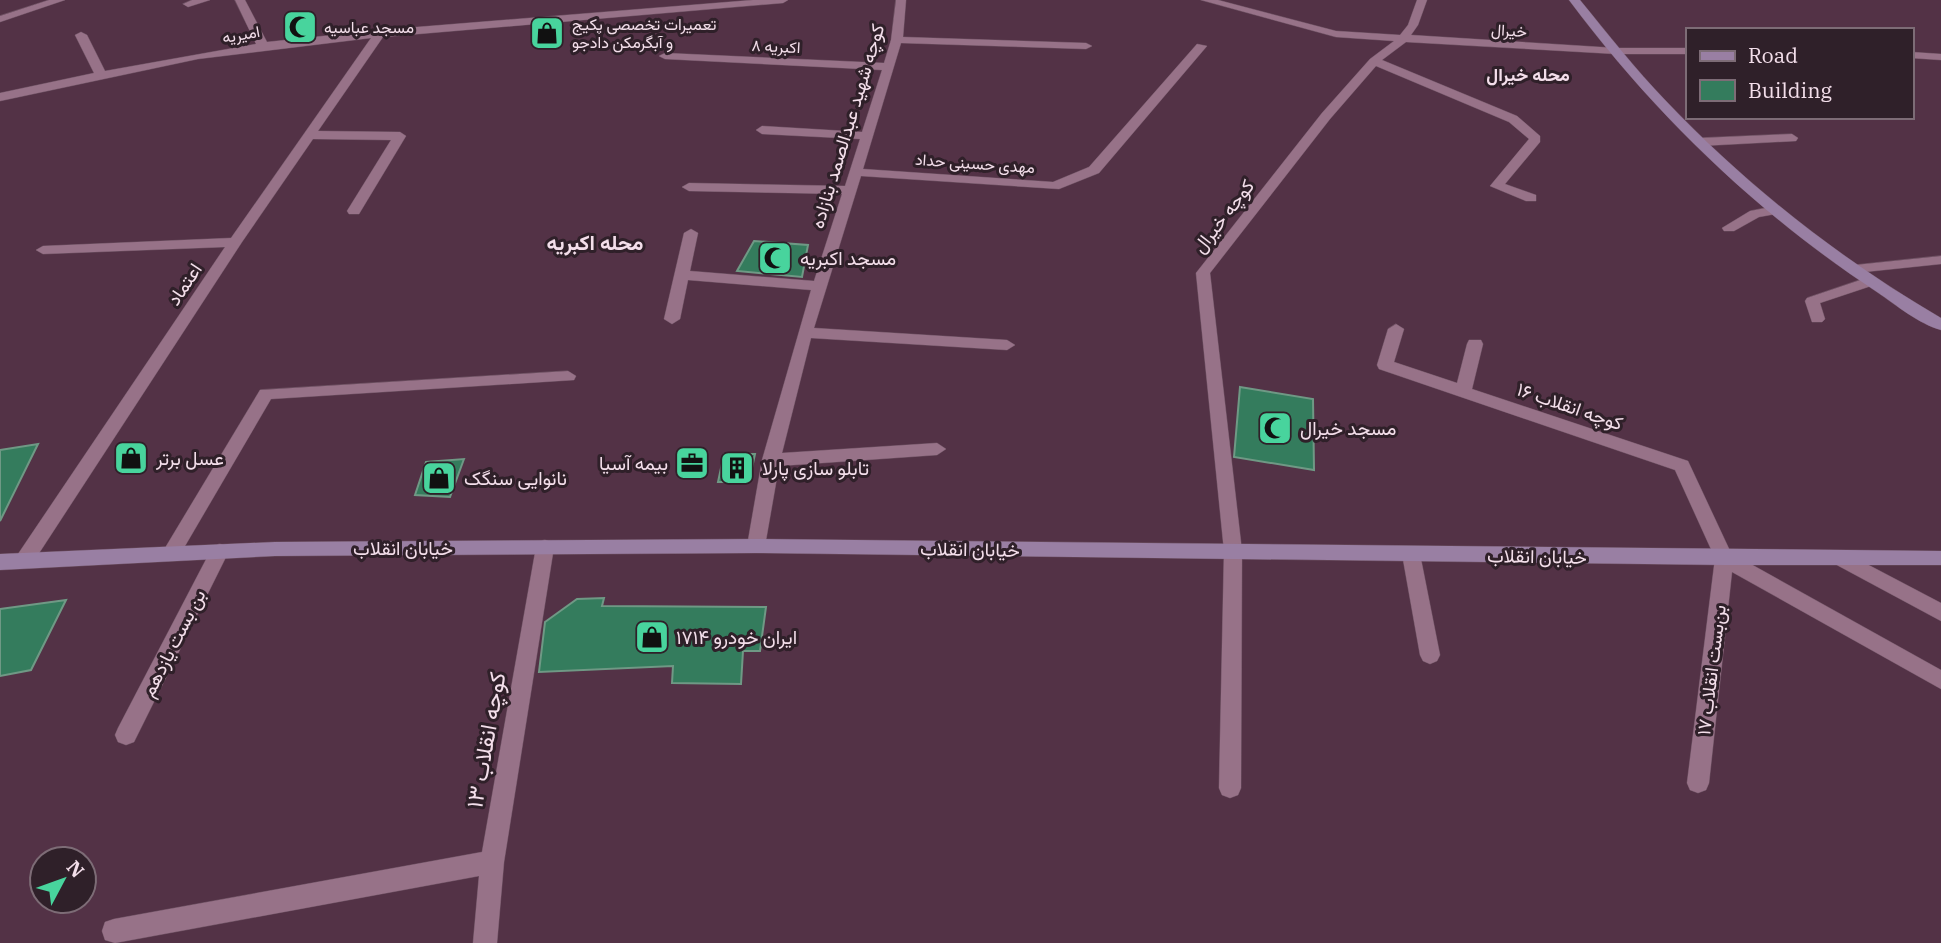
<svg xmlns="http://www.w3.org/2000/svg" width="1941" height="943" viewBox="0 0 1941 943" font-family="'IBM Plex Serif',Vazirmatn,serif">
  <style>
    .building { fill: #347c5d; stroke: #6f9985; stroke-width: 2 }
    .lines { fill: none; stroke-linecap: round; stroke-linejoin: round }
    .street-casing { stroke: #6c5061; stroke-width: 1 }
    .secondary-casing { stroke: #6c5061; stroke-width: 1 }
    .street { fill: #977288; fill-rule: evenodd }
    .secondary { fill: #997fa3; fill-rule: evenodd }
    .labels { text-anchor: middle; stroke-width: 6; stroke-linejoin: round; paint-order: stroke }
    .far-poi-label { font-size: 16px; fill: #f3deea; stroke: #2f2029; text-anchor: start }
    .far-street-label { font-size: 16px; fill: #f3deea; stroke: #2f2029 }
    .far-neighbourhood-label { font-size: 18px; font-weight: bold; fill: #f3deea; stroke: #2f2029 }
    .street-label { font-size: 19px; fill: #f3deea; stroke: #2f2029 }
    .poi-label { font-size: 19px; fill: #f3deea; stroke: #2f2029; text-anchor: start }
    .neighbourhood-label { font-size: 21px; font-weight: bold; fill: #f3deea; stroke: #2f2029 }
    .near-street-label { font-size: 23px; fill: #f3deea; stroke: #2f2029 }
  </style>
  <rect width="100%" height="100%" fill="#533246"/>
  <!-- building -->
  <path class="building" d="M754,241L808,245L802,277L737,271Z
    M1240,387L1313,399L1314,470L1234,457Z
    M38,444L0,521V450Z
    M724,454H755L749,482H718Z
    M464,459L450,497L415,495L426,462Z
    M604,598L602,606L766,607L760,651H743L741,684L672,683L673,666L539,672L545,622L577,599Z
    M66,600L31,670L0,676V609Z"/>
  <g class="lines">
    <!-- street casing -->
    <g class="street-casing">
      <path id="street" d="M49,0H65L0,22V16Z
        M192,0H210L188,7L183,4Z
        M235,0H245L267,42L380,30L753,0H788L783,3L383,37L318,131L400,132L406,136L359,214H349L347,211L391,140L313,139L242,242L32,564L25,567L18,564L16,559L18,554L225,247L43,254L36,250L43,246L231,238L371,38L198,59L0,101V93L94,73L75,35L81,32L87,35L105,71L256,44Z
        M896,0H906L903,37L1086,43L1092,46L1086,49L901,43L863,169L1053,182L1089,167L1197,44L1207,46L1099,173L1059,189L861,176L814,328L1007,340L1015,345L1007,350L811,338L782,453L937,443L946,449L937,455L779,466L765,546L763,551H749L747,546L762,460L811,290L688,280L680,319L672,324L664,319L684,233L691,229L698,233L690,271L814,281L842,194L689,191L682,187L689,183L845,186L860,139L762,134L756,130L762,126L862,132L882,70L665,59L659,56L665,53L884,63L891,40Z
        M1201,0H1218L1336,31L1400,35L1408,25L1417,0H1427L1418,25L1411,35L1616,48H1687V54H1616L1406,42L1382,60L1517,116L1540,136V142L1505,184L1536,195V201H1526L1490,186L1529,139L1509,122L1376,66L1330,119L1210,273L1242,551L1241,788L1238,795L1230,798L1222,795L1219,788L1224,551L1196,273L1322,113L1370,59L1394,41L1336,37Z
        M1911,52L1941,54V60L1911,58Z
        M1792,134L1798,138L1796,141L1700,146L1694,142L1700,138Z
        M1776,206L1783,210L1781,213L1759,217L1734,231H1724L1722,228L1750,211Z
        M1941,256V264L1855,273L1848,269L1855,265Z
        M1872,276L1879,281L1877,284L1820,303L1825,319L1822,322H1812L1805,301L1807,298Z
        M1396,324L1404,329L1394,362L1457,383L1467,344L1469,340H1481L1483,344L1472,389L1688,461L1731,553L1941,670V689L1732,572L1709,783L1706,790L1698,793L1690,790L1687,783L1715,558L1675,470L1379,369L1377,365L1388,329Z
        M568,371L576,376L574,380L271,399L178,558H164L162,553L260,390Z
        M545,540L552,542L554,547L504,862L497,943H473L479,876L115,943L105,940L102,931L105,922L114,919L482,852L536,547L538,542Z
        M220,544L227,546L229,551L134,742L126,745L118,742L115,735L118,728L213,546Z
        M1411,547L1418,549L1420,554L1440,655L1437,661L1430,664L1423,661L1420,655L1402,554L1404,549Z
        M1842,551L1941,603V621L1835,564L1833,559L1835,554Z"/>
    </g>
    <!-- secondary casing -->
    <g class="secondary-casing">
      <path id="secondary" d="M1569,0H1580C1608,34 1635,69 1666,101C1747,186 1840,259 1941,318V330C1919,324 1896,305 1877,292C1758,214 1654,114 1569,0Z
        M756,539L1941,551V565H1724L756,553L275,556L0,570V554L275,542Z"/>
    </g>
    <!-- street -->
    <use href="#street" class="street"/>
    <!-- secondary -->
    <use href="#secondary" class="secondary"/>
  </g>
  <!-- icons -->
  <defs>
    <g id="mosque-square" transform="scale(1.75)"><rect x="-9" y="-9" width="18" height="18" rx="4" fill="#48d49d" stroke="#2f2029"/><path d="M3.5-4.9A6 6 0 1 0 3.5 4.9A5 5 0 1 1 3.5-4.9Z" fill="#111"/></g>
    <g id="shop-square" transform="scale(1.75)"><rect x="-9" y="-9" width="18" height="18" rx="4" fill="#48d49d" stroke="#2f2029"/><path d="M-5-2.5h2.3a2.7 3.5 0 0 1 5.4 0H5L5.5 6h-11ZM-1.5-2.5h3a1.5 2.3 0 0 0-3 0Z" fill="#111"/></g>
    <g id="office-square" transform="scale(1.75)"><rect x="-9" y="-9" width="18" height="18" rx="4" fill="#48d49d" stroke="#2f2029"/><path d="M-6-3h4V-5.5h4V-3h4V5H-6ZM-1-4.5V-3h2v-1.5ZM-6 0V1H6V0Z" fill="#111"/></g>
    <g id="building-square" transform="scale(1.75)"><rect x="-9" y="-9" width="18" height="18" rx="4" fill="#48d49d" stroke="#2f2029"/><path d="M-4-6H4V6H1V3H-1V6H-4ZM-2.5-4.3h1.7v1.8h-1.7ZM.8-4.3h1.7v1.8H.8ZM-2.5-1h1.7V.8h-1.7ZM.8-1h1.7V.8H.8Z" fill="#111"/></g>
  </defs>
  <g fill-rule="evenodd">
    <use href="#mosque-square" x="300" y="27"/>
    <use href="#shop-square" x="547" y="33"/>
    <use href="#mosque-square" x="775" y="258"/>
    <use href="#mosque-square" x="1275" y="428"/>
    <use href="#shop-square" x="131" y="458"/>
    <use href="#office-square" x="692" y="463"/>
    <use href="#building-square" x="737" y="468"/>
    <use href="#shop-square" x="439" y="478"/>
    <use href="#shop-square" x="652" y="637"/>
  </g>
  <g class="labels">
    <!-- far-poi labels -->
    <g class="far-poi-label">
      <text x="572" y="30">تعمیرات تخصصی پکیج<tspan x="572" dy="18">و آبگرمکن دادجو</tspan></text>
      <text x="324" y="33">مسجد عباسیه</text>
    </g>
    <!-- far-street labels -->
    <g class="far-street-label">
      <text transform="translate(1509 30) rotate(3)" y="6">خیرال</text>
      <text transform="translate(241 34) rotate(-10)" y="6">امیریه</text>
      <text transform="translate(776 46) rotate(3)" y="6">اکبریه ۸</text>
      <text transform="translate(975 163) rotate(4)" y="6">مهدی حسینی حداد</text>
    </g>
    <!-- far-neighbourhood labels -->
    <g class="far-neighbourhood-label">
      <text x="1528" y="81">محله خیرال</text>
    </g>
    <!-- street labels -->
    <g class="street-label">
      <text transform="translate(847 126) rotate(-73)" y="7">کوچه شهید عبدالصمد بنازاده</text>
      <text transform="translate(1223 216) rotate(-52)" y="7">کوچه خیرال</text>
      <text transform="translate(184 284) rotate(-56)" y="7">اعتماد</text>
      <text transform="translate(1570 406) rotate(19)" y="7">کوچه انقلاب ۱۶</text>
      <text x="403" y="555">خیابان انقلاب</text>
      <text transform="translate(970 549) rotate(1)" y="7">خیابان انقلاب</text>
      <text transform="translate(1537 556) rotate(1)" y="7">خیابان انقلاب</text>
      <text transform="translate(173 643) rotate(-63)" y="7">بن بست یازدهم</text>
      <text transform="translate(1711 670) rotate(-83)" y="7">بن‌بست انقلاب ۱۷</text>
    </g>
    <!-- poi labels -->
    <g class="poi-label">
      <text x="800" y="265">مسجد اکبریه</text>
      <text x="1300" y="435">مسجد خیرال</text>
      <text x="156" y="465">عسل برتر</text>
      <text x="668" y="470" text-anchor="end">بیمه آسیا</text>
      <text x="762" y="475">تابلو سازی پارلا</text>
      <text x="464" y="485">نانوایی سنگک</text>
      <text x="676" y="644">ایران خودرو ۱۷۱۴</text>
    </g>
    <!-- neighbourhood labels -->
    <g class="neighbourhood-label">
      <text x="595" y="250">محله اکبریه</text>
    </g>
    <!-- near-street labels -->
    <g class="near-street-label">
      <text transform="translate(486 740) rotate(-80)" y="8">کوچه انقلاب ۱۳</text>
    </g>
  </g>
  <!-- legend -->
  <rect x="1686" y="28" width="228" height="91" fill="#2f2029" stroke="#7d6c76" stroke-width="2"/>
  <rect x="1700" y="51" width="35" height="10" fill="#997fa3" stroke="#7d6c76" stroke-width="2"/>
  <text x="1748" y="63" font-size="21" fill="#f3deea">Road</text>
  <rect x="1700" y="80" width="35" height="21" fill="#347c5d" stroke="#7d6c76" stroke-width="2"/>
  <text x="1748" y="98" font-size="21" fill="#f3deea">Building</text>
  <!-- north arrow -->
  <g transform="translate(63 880) rotate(49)"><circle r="33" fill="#2f2029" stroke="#7d6c76" stroke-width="2"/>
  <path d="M0-5L12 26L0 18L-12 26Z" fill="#48d49d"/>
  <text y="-10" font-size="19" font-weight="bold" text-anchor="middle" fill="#f3deea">N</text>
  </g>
</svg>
